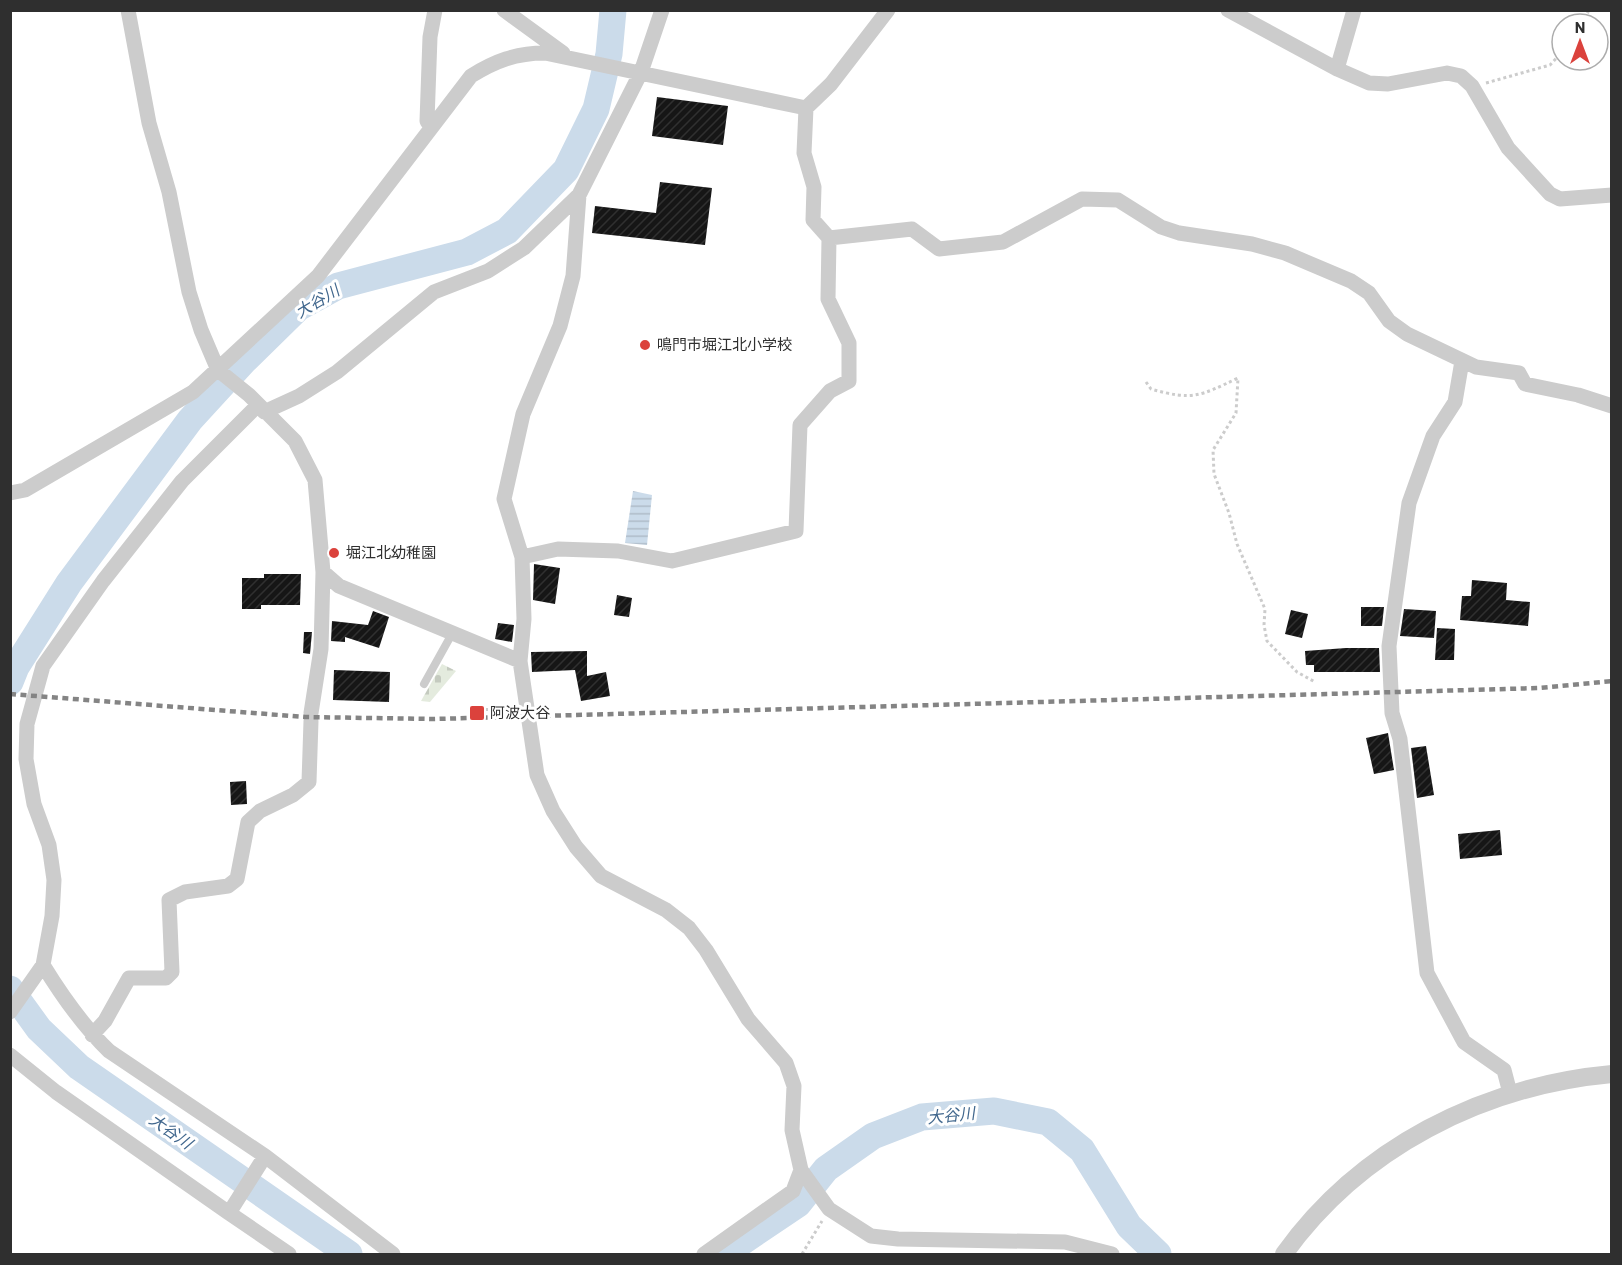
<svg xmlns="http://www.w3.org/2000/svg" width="1622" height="1265" viewBox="0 0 1622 1265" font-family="Barlow,'Noto Sans JP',sans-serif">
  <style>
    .cemetery { fill: url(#cemetery-stones) }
    .water { fill: url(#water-rules) }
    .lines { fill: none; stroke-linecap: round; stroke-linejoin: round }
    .river { stroke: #cbdbea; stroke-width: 27 }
    .building { fill: url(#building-hatch) }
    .path { stroke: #ccc; stroke-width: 3; stroke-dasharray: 3 3; stroke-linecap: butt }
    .service { stroke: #ccc; stroke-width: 8 }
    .minor { stroke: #ccc; stroke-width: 15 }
    .tertiary { stroke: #ccc; stroke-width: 18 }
    .rail { stroke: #848484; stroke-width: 4.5; stroke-dasharray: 6 4.5; stroke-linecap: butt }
    .poi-dot { fill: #db423c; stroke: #fff; stroke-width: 2 }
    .labels { text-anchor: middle; stroke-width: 6; stroke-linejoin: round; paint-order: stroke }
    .poi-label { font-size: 15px; fill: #2f2f2f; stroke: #fff; text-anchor: start }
    .water-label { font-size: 16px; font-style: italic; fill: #41678d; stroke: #fff }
  </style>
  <defs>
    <pattern id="cemetery-stones" width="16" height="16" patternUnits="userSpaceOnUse" patternTransform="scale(1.5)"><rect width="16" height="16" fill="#e4ebde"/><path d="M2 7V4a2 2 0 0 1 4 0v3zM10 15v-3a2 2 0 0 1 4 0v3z" fill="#c4cabf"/></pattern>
    <pattern id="water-rules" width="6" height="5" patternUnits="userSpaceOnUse" patternTransform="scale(1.5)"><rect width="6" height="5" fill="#cbdbea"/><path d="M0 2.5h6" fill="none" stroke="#afbcc9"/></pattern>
    <pattern id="building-hatch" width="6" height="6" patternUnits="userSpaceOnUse" patternTransform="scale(1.5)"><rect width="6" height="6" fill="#161616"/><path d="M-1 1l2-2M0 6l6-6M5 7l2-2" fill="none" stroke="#303030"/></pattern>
  </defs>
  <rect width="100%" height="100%" fill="#fff"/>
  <!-- cemetery -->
  <path class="cemetery" d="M442,664L456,671L430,702L421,701Z"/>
  <!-- water -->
  <path class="water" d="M633,491L652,495L647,545L625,543Z"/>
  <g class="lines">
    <!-- river -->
    <path class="river" d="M10,682L16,667L69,583L190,420L245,360L298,308L338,286L467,252L507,231L566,170L596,109L609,54L613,10
      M10,989L39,1029L79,1067L349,1254
      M724,1254L798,1204L826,1169L873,1136L922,1117L994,1111L1048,1122L1082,1150L1129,1226L1158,1254"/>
  </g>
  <!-- building -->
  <path class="building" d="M657,97L728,106L723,145L652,136Z
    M660,182L712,188L705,245L592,233L595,206L656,213Z
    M534,564L560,568L555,604L533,600Z
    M264,574H301L300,605H261V609H242V578H264Z
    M1472,580L1507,583L1506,600L1530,602L1528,626L1460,620L1462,596H1471Z
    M617,595L632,598L629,617L614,615Z
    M1361,607H1384L1382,626H1361Z
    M1404,609L1436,611L1434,638L1400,636Z
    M1291,610L1308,614L1302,638L1285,634Z
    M373,611L389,617L379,648L345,637V642L331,641L332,621L368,625Z
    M498,623L514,625L512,642L495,639Z
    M1437,628L1455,629L1454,660H1435Z
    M304,632H312L310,654L303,653Z
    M1346,648H1379L1380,672H1314V665H1306L1305,651Z
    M587,651V676L606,672L610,696L581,701L575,670L532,672L531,652Z
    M334,670L390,672L389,702L333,700Z
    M1388,733L1394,770L1374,774L1366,738Z
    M1426,746L1434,795L1417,798L1411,748Z
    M246,781L247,804L231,805L230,782Z
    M1500,830L1502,855L1460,859L1458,834Z"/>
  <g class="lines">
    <!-- path -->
    <path class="path" d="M1582,24L1589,10
      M1486,83L1550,65L1562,52
      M1146,382L1151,389C1193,401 1200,396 1238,378L1236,413L1213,450L1214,474L1229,513L1237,544L1265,609L1264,625L1267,641L1297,672L1315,682
      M487,711V708L513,707
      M802,1254L822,1221"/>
    <!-- service -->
    <path class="service" d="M424,684L453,632"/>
    <!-- minor -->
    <path class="minor" d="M128,10L149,123L169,192L189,292L201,330L218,370L249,395L295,441L315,480L323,572L321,649L311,713
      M504,10L563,53
      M662,10L641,72L579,195L573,276L560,326L523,414L504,499L522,557L524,619L520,661L537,775L553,811L576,847L601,876L666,910L689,928L706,950L748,1019L786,1063L794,1086L792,1130L801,1170L829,1209L871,1236L898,1239L1065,1242L1112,1254
      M1228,10L1337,69L1369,83L1388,84L1447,73L1461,76L1472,86L1508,148L1550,194L1560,199L1612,195
      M1337,69L1354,10
      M431,127L427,121L430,37L435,10
      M829,238L912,229L939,249L1003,242L1082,199L1118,200L1161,227L1179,233L1252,244L1285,253L1351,281L1369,293L1389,321L1407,334L1476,367L1519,373L1525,384L1578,395L1612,406
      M1462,361L1455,402L1433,436L1409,503L1389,646L1392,713L1400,739L1427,973L1464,1042L1504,1070L1510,1093
      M257,406L182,481L103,581L43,666L27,724L26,759L34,804L49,845L54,880L52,916L43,965C62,996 82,1025 109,1051L265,1156L393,1254
      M264,412L299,396L337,372L434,292L488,271L524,248L579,195
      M10,493L25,490L193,392L318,276L471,76C495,61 516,53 545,53L806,108L831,84L888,10
      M522,557L558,549L618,551L672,561L796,531L800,425L830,391L849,381V343L828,299L829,238L813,220L814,187L804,153L806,108
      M323,572L339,586L520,661
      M10,1012L43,965
      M92,1035L105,1021L129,978H166L172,972L169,900L185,892L228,886L237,879L248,822L260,811L293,795L309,782L311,721
      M10,1055L56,1092L229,1213
      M265,1156L229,1213L289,1254
      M704,1254L793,1191L801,1170"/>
    <!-- tertiary -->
    <path class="tertiary" d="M1284,1254C1360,1148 1482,1086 1612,1074"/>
    <!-- rail -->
    <path class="rail" d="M10,694L305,717L434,719L1540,688L1612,681"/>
  </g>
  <!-- markers -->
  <g class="poi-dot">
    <circle cx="645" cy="345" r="6"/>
    <circle cx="334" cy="553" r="6"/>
    <rect x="469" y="705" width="16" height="16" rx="3"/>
  </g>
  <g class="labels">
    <!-- poi labels -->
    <g class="poi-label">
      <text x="657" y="350">鳴門市堀江北小学校</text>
      <text x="346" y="558">堀江北幼稚園</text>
      <text x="490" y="718">阿波大谷</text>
    </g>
    <!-- water labels -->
    <g class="water-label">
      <text transform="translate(317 301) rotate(-31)" y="6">大谷川</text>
      <text transform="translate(951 1115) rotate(-6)" y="6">大谷川</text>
      <text transform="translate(171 1131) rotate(35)" y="6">大谷川</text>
    </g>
  </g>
  <!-- border -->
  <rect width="1622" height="1265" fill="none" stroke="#2f2f2f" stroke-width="24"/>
  <!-- north arrow -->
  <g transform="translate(1580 42)"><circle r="28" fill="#ffffff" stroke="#acacac" stroke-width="1.5"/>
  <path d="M0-4.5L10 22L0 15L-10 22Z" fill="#db423c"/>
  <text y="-9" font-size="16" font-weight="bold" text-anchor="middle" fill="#2f2f2f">N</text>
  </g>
</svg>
